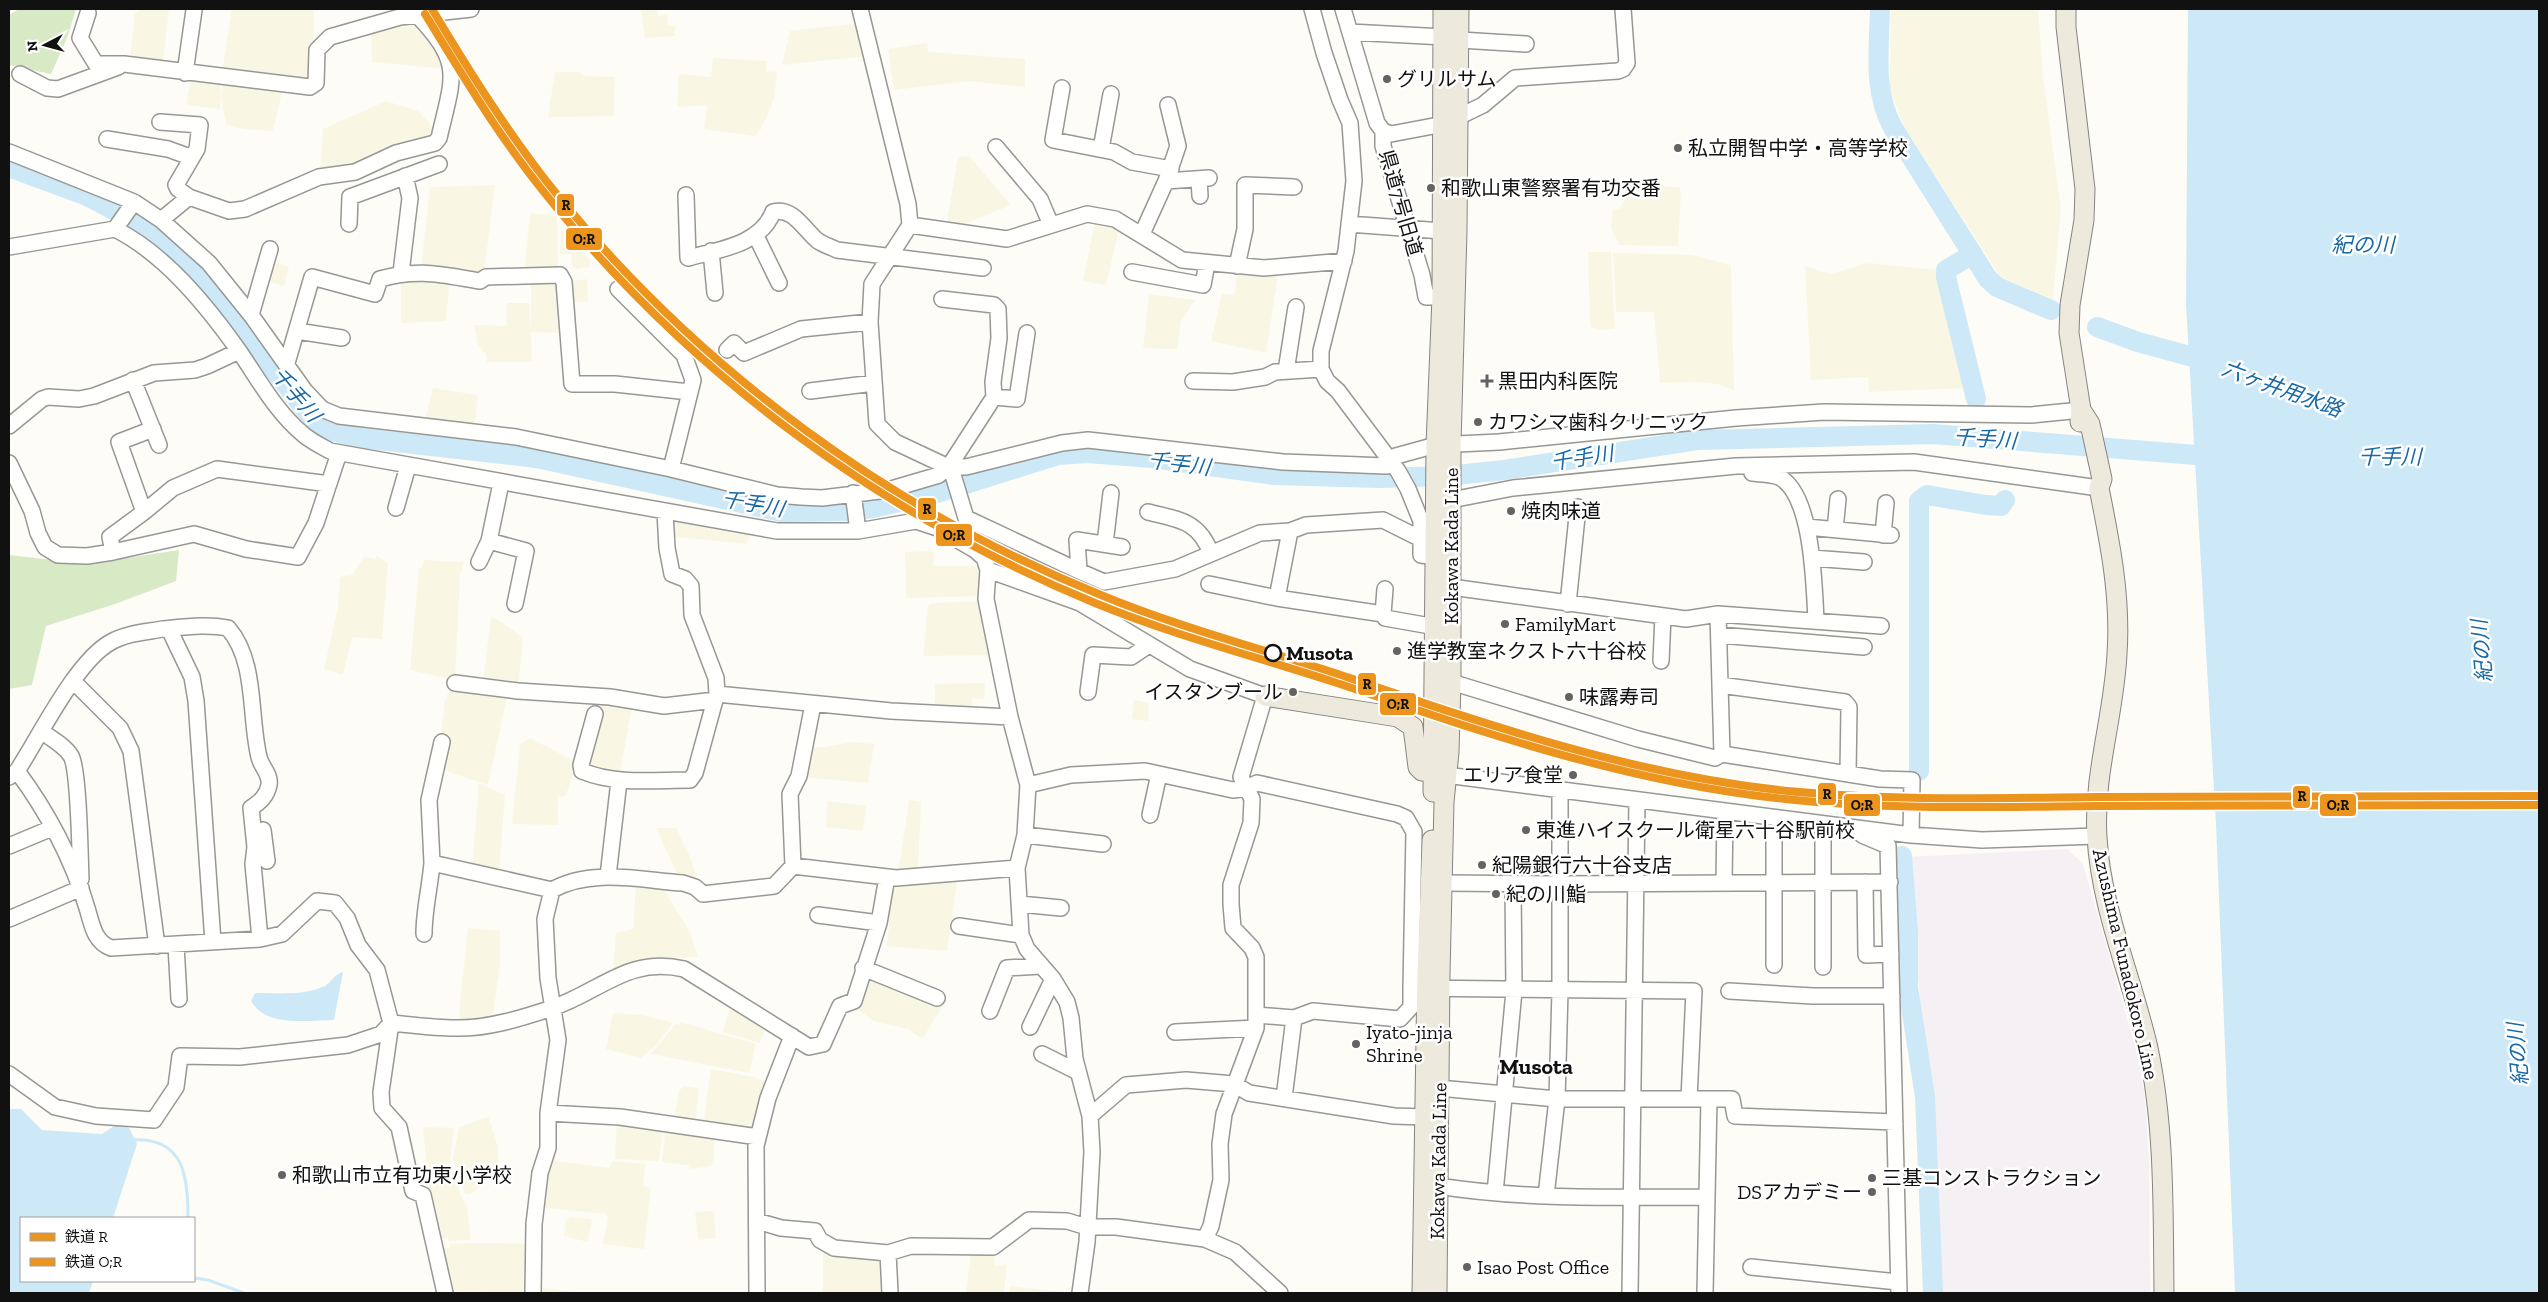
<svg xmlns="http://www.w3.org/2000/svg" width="2548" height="1302" viewBox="0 0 2548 1302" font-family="'Zilla Slab','Noto Sans JP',serif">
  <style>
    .industrial { fill: #f5f0f3 }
    .farmland { fill: #f9f7e4 }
    .forest { fill: #d8eac5 }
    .water { fill: #cde8f7 }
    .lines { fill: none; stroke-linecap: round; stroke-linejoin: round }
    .stream { stroke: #cde8f7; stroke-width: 3 }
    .river { stroke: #cde8f7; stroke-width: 20 }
    .minor-casing { stroke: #979795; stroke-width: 18 }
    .major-casing { stroke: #858482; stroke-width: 21 }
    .minor { stroke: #fffffe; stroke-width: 15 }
    .major { stroke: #ede9dc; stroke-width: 19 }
    .rail-1-casing { stroke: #fff; stroke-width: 11 }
    .rail-2-casing { stroke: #fff; stroke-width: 11 }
    .rail-1 { stroke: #ec951e; stroke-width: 8 }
    .rail-2 { stroke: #ec951e; stroke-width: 8 }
    .poi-dot { fill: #646362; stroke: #fff; stroke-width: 2 }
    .stop-dot { fill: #fff; stroke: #111; stroke-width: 2.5 }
    .labels { text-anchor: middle; stroke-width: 5; stroke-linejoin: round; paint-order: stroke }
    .poi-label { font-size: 20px; fill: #111; stroke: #fff; text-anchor: start }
    .street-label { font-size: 20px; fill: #111; stroke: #fff }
    .stop-label { font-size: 20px; font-weight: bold; fill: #111; stroke: #fff; text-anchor: start }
    .water-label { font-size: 21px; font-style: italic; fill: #1768a6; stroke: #fff }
    .quarter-label { font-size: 22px; font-weight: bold; fill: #111; stroke: #fff }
    .line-badge { stroke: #fff; stroke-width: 2 }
    .pale-badge-label { font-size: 14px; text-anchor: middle; font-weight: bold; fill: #111 }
  </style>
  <rect width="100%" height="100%" fill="#fdfcf7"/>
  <!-- industrial -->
  <path class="industrial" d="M2067,849L2083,864L2138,1057L2145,1097L2149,1161L2150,1293H1938L1931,1172V1112L1907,857Z"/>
  <!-- farmland -->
  <path class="farmland" d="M141,9H169L163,62L130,60L135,13Z
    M232,9H314V81L222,73Z
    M641,9H657L658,16L667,14L668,26H675V36L645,38Z
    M1891,9H2038L2043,76L2061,209L2053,299L2001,278L1903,125L1890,87Z
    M408,18L419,24L449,69L372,62L371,28Z
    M861,23L867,56L782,65L790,31Z
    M927,43L928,52L1025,59V87L968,81L894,90L888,49Z
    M713,58L767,61L766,71L777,72L774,99L761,129L755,136L704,129L707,105L677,107L679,74L711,77Z
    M555,72H579L585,76L615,77L614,116L548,117Z
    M191,79L221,81L220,109L186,105Z
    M224,80L283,87L273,131L243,129L226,125L221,97Z
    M386,101L418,111L438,132L433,140L373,160L320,174L323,129Z
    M969,156L1011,205L960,226L947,221L958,157Z
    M495,185L484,274L421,268L430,187Z
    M1634,186L1679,187L1681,193L1678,246L1619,245L1611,228L1613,210L1619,209Z
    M530,213L557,216L558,271L524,273Z
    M1096,217L1120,226L1106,285L1083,281Z
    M561,229L591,262L589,267L576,269L572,266L571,254H560Z
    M1588,252H1611L1615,329L1599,330L1590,327Z
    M1613,253L1692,255L1731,265L1734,390L1717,384L1698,382L1660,383L1654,312H1616Z
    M273,262L289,267L284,286L267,281Z
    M1868,263L1937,270L1965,388L1869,392L1868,377L1811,380L1805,266L1830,274Z
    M1238,266L1279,268L1266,353L1211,341L1222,294L1234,295Z
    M401,275L450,278L446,321L401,323Z
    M587,279L588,301L572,303L570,281Z
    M531,280H559L563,333L531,332L532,362H487L486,354L478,345L474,325L506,326L507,303H529L531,331Z
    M1149,294L1195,300L1181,321L1177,349L1143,348Z
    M433,388L478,395L474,430L424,424Z
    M668,515L753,530L746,544L669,536Z
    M933,551L934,566H977L981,569L983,596L906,598L905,552Z
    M365,556L375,559L377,556L388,563L382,639L352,637L343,675L324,669L338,607L340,577L352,575Z
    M424,560L464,562L460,576L455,680L410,670L419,569L423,566Z
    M983,601L996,655L923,656L928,606L932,603Z
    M491,617L503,623L523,638L518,689L483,683Z
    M985,683L984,699L972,698V712H935V684Z
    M453,684L508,692L488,785L449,772L438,765V753L445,701Z
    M603,700L632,706L619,778L582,766Z
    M1134,700L1149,703L1148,721L1132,719Z
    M530,738L578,763L565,797L558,796V825L512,824L520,744Z
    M853,742L874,744L868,783L801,777L808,747H825Z
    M479,783L505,795L499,872L472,867Z
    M909,800L921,802L918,872L898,874Z
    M827,801L866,806L863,831L826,827Z
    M656,828H676L692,861L697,881L679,878Z
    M958,876L947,951L886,946L889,927L887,884Z
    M636,883L661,885L690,932L698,957L664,958L613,975L616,933L633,929Z
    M468,928L500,931V965L493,1015L491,1018L458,1023Z
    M864,972L945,1003L922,1039L908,1029L873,1021L859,1010L855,1005Z
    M738,1007L766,1025L760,1043L723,1032L729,1010Z
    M613,1013L642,1015L673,1023L658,1043L641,1058L606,1049Z
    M681,1022L756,1044L749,1073L651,1054L675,1024L679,1025Z
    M711,1069L754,1077L769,1084L755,1134L703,1126Z
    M684,1086L699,1088L695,1124L674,1118L679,1091Z
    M487,1117L489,1118L497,1144L499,1166L488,1181L471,1194H465L453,1159L459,1127Z
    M617,1119L663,1127L659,1161L615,1159Z
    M423,1127L454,1128L450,1161L461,1196L467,1205L471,1240L449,1241L448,1238L437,1239L428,1182Z
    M666,1127L715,1132L713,1161L711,1166L691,1169L687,1165L662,1162Z
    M549,1160L609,1168L613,1161L645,1164L643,1186L651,1188L644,1249L603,1244L608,1217L604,1212V1214L539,1207Z
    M714,1211L716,1238L698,1240L695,1212Z
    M571,1217L592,1219L588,1242L564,1236L566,1220Z
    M485,1243L530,1244L529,1293L451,1291L440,1249L450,1248V1244Z
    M972,1244L994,1253L995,1266L1007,1264L1004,1293H966Z
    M823,1250L885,1258L886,1293H823Z
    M1010,1286L1064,1292V1293H1009Z
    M538,1287L567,1291L584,1293H535Z"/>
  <!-- forest -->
  <path class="forest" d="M19,9H76L67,38L51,74L9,65V15Z
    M179,550L176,581L115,604L46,626L32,685L9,689V555L88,564Z"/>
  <!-- water -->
  <path class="water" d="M2188,9H2539V1293H2235L2216,824L2186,304Z
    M343,972L334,1020C308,1020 266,1028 251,1001L255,993C277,993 304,996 325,986C332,982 333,975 343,972Z
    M9,1109H21L42,1130L102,1134L117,1124L129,1128L137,1144L113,1218H21V1281H93L89,1293L9,1292Z"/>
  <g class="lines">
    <!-- stream -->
    <path class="stream" d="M132,1140C184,1137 188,1176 188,1218
      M194,1278L208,1280L244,1293"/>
    <!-- river -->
    <path class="river" d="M1880,9C1879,49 1873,92 1893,128L1988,279L1997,287L2051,310
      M9,167L85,195L129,218L204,281L305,409L324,429L361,438L537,458L782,512L844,511L873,508L934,494L1058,455L1088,453L1152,458L1274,475L1379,478L1447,476L1504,470L1697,440L1933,434L2221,457
      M1973,254L1946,270V277L1976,399
      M2097,327L2138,342L2215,363
      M1919,771V501L1927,495L1986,505L2001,506L2005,500
      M1902,856L1908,933V987L1925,1097L1933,1293"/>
    <!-- minor casing -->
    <g class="minor-casing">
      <path id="minor" d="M860,9L908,204L910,225L872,284L870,322L877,424L895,442L946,466L966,467L1062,443L1088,440L1283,462L1386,466L1390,459L1396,456L1436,445L1499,442L1736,418L1824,412L2031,415L2081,410
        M1312,9L1324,53L1340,100L1350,123L1354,181L1346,251L1321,351V369L1327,381L1338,391L1398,471L1408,489L1421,521V555L1437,557
        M1343,9L1377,123L1383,131L1391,134L1444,124L1483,105L1515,78L1618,71L1623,69L1627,63L1623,9
        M88,13L80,38L96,64H124L310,87L316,83L317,50L330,37L400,17L471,9
        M1350,32L1444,37
        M1460,40L1526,44
        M185,73L194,10
        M20,74L47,88L58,89L118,67
        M1062,88L1053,140L1114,152L1132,162L1171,169
        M160,122L200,125L197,149L176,185L178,189L189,197L161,220
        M1383,131V146L1422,275L1426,297H1442
        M107,139L168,149L190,157
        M996,147L1040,199L1051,225
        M1101,149L1111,94
        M9,152L134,202L161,220L209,263L251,315L305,391L322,409L339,416L516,437L671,469L777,495L801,497L822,498L888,490L939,475L946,466
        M1199,179L1200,196
        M1166,181L1209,178
        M686,195L688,258C717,250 761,245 773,212C794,207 804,230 818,241C824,245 831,247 837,250L983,268
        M189,197L229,211L245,209L319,177L355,172L396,153L435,143L439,138C453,77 464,64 417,15
        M349,224L350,197L439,164
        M1349,224L1442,231
        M910,225L1007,239L1087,214L1115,219L1182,260L1264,268L1344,261
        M115,229C165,254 207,306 239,351C259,380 276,412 304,435C311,441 321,446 330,451L777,531H858L916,521L937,528L975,550L984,558L988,570L986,599L1010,717L1028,785L1025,835L1017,868L1021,935L1027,949L1053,979L1067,1002L1071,1018L1075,1059L1090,1116L1092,1152L1087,1242L1080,1293
        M1142,234L1166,181L1178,146L1168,105
        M756,236L779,283
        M9,247L115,229L134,202
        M711,251L715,293
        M1237,266L1245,229V185L1294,187
        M1132,272L1203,285L1207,263
        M401,273L410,198L405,176
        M618,289L684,355L693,380L671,469
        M942,299L994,305L998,309L999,338L993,382L994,397L950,465L966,518L1079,571
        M251,315L270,249
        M297,331L342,338
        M727,350L734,343L744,353L801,329L870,322
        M287,363L312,277L375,294L380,279C419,268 442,275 480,281L486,277L560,275L564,282L572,384H615L689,392
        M1286,371L1296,307
        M133,380L159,445
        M1193,381L1233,382L1265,377L1275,372L1321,369
        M810,391L874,383
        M994,397L1017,399L1027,333
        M9,426L42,399L48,397L79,399L94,396L154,373L195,370L207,366L239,351
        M153,429L119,442L144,512L173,488L217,469L329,484
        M9,463L32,511L38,533L45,547L58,555L87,556L113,552L194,534L246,549L298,557L316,523L339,453
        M1752,473C1760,474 1772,474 1779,477C1813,494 1814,586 1816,620
        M853,493L858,531
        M1451,500L1513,488L1736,466L1914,462L2099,488
        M396,508L408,466
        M665,512L667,548L672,574L685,579L691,586L692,615L716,678L717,694
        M1148,512C1179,520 1198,520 1211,553
        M1807,527L1891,535
        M1835,530L1838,499
        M1883,535L1886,503
        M489,541L526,551L515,604
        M1105,544L1111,493
        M1122,547L1077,540L1079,571L1104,582L1175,569L1260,533L1290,531L1306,525L1383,520L1421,539
        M113,552L110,537L144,512
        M1812,558L1864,562
        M479,562L489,541L501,483
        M988,570L1080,603L1190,669L1265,696L1241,777L1252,799L1251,823L1231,885V904L1233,928L1252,948L1256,957V1028L1224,1114L1220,1144L1221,1180L1211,1226L1205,1239
        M1209,584L1277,598L1290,531
        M1440,588L1451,587L1686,619L1718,614L1720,685L1845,702L1849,707L1848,774
        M1385,589L1383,614L1385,618L1436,627
        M1277,598L1383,614
        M1568,604L1578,507
        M1718,614L1881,626
        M169,629L192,677L196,701L213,942
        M1719,635L1864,647
        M1661,661L1663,616
        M73,681L120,728L131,751L157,946
        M1451,682L1638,739L1715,758L1722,754L1880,779L1912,780L1911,835
        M455,683L518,691L610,697L664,706L715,700L717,694L891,711L1010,717
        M1720,685L1722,754
        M1088,692L1093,655L1131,657L1149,645
        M595,714L581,765L582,771C616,785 653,780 690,780L695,773L715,700
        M42,732C52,739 65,746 71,756C79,769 80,858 81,879
        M442,742L429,800L432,863L552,890C591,868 640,880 683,883L695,887L703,894L774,886L793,866L790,794L799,776L813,704
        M17,771C47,811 73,860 87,908C92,924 94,942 111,948L260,939L282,934L317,901L335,903L347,918L358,945L377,970L391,1023L381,1092L382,1108L399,1127L413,1191L423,1195L445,1293
        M1446,775L1911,835L1982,840L2097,836
        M9,777L17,771C40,736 76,661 111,642C127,633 146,632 163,629C185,627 207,624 228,628C257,661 249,716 259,757C261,767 271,774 269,785C267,796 260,802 251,808L255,847L253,864L260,939
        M1028,785L1071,775L1145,771L1233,790L1247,788L1257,783L1397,814L1406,818L1414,832L1411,988L1694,991L1689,1099H1557L1439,1088
        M1150,815L1159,774
        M1823,825V967
        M263,830L267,861
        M1025,835L1103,844
        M1862,835L1888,846L1899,1293
        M9,846L52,828
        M793,866L896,878L1017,868
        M608,876L619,781
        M1865,882L1866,955L1891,954
        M1444,883L1560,884L1890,882
        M1724,883L1725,812
        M1020,904L1061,908
        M818,915L879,923
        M9,919L81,888
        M959,926L1021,935
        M424,934C424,910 430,887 432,863
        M176,945L179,999
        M1774,965V819
        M863,968L937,998
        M1729,991L1813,996H1892
        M990,1011L1007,968L1041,966
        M1257,1015L1294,1018L1313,1011L1400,1019L1411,1007V988
        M1030,1027L1053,979
        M1175,1032L1256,1028
        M1042,1054L1078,1072
        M9,1074L55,1107L96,1116L154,1120L176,1087L180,1056L240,1057L348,1045L381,1034L391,1023C412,1025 434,1028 455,1028C487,1029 522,1018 552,1008C600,992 628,956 684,969L809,1047L823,1044L840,1006L854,1001L879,923L887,877
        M1284,1098L1294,1018
        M1689,1099H1732L1735,1116L1895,1122
        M548,1113L620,1117L758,1137
        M1090,1116L1126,1085L1186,1080L1234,1084L1249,1093L1394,1116L1425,1117
        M1438,1186C1527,1200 1617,1197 1707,1197
        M1495,1193L1514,991L1513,884
        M1546,1196L1557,1099L1560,991V791
        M757,1221L781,1228L815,1231L820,1240L834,1248L888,1253L911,1246L993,1247L1029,1220L1067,1221L1087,1227H1116L1205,1239L1235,1252L1280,1293
        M888,1253L890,1293
        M1751,1267L1898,1282
        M533,1293L534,1224L540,1173L548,1148V1113L558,1040L548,978L545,919L552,890
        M757,1293L756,1146L768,1098L792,1036
        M1630,1293L1637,801
        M1705,1293L1709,1099"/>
    </g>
    <!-- major casing -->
    <g class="major-casing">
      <path id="major" d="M2066,9V27L2085,189L2084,220L2070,305L2069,333L2081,410L2080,422
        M2081,410L2090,424L2102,479L2099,488C2110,543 2121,597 2117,654C2114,716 2093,775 2097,837C2101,909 2132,978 2148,1048C2165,1128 2163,1212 2164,1293
        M1265,696L1398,717L1413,727L1418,767L1422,771L1444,775
        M1433,792L1436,445L1442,297L1443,9
        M1422,1293L1427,974L1432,840
        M1437,1293L1440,975L1444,802L1449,752L1451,682V444L1457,231L1459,9"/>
    </g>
    <!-- minor -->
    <use href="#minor" class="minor"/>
    <!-- major -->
    <use href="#major" class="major"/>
    <!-- rail-1 casing -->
    <g class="rail-1-casing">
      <path id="rail-1" d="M432,9C471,74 511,138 559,197C703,372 890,510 1101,595C1178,627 1259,648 1338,674C1485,724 1632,775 1788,791C1891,801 1994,798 2098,797C2245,797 2392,796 2539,796"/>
    </g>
    <!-- rail-2 casing -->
    <g class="rail-2-casing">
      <path id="rail-2" d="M425,14C464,78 503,143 552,202C696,379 884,516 1095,603C1173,635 1254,656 1334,682C1481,732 1629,783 1785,799C1888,810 1992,807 2096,806C2244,806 2391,805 2539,805"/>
    </g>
    <!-- rail-1 -->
    <use href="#rail-1" class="rail-1"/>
    <!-- rail-2 -->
    <use href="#rail-2" class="rail-2"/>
  </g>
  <!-- markers -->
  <g class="poi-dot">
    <circle cx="1387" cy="79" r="5"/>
    <circle cx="1678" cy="148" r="5"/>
    <circle cx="1431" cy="188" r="5"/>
    <path d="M1484.5 373.5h5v5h5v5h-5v5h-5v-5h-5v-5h5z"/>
    <circle cx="1478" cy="422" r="5"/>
    <circle cx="1511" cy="511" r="5"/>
    <circle cx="1505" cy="624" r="5"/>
    <circle cx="1397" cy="651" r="5"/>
    <circle cx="1293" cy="692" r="5"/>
    <circle cx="1569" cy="697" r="5"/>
    <circle cx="1573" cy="775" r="5"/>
    <circle cx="1526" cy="830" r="5"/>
    <circle cx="1482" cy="865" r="5"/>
    <circle cx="1496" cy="894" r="5"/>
    <circle cx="1356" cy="1044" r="5"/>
    <circle cx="282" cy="1175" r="5"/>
    <circle cx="1872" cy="1178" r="5"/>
    <circle cx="1872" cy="1192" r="5"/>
    <circle cx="1467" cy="1267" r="5"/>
  </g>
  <circle class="stop-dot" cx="1273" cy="653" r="8"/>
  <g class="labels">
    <!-- poi labels -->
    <g class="poi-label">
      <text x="1397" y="86">グリルサム</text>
      <text x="1688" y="155">私立開智中学・高等学校</text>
      <text x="1441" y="195">和歌山東警察署有功交番</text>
      <text x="1498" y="388">黒田内科医院</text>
      <text x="1488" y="429">カワシマ歯科クリニック</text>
      <text x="1521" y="518">焼肉味道</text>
      <text x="1515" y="631">FamilyMart</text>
      <text x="1407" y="658">進学教室ネクスト六十谷校</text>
      <text x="1283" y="699" text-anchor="end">イスタンブール</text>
      <text x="1579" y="704">味露寿司</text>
      <text x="1563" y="782" text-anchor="end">エリア食堂</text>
      <text x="1536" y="837">東進ハイスクール衛星六十谷駅前校</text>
      <text x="1492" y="872">紀陽銀行六十谷支店</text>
      <text x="1506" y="901">紀の川鮨</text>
      <text x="1366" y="1039">Iyato-jinja<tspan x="1366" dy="23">Shrine</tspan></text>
      <text x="292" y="1182">和歌山市立有功東小学校</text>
      <text x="1882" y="1185">三基コンストラクション</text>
      <text x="1862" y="1199" text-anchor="end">DSアカデミー</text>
      <text x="1477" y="1274">Isao Post Office</text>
    </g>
    <!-- street labels -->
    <g class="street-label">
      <text transform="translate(1401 203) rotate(74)" y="7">県道7号旧道</text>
      <text transform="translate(1451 546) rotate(-90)" y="7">Kokawa Kada Line</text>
      <text transform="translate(2126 964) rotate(77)" y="7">Azushima Funadokoro Line</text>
      <text transform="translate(1438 1161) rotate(-89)" y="7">Kokawa Kada Line</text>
    </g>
    <!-- stop labels -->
    <g class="stop-label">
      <text x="1286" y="660">Musota</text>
    </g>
    <!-- water labels -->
    <g class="water-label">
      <text x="2363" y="252">紀の川</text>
      <text transform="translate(2282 389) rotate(20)" y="7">六ヶ井用水路</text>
      <text transform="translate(296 395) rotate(50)" y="7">千手川</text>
      <text transform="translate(1985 439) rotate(4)" y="7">千手川</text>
      <text x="2390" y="464">千手川</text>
      <text transform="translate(1582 458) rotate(-9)" y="7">千手川</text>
      <text transform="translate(1179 464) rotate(7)" y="7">千手川</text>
      <text transform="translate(753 504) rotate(10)" y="7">千手川</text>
      <text transform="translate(2482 651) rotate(-95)" y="7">紀の川</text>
      <text transform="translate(2518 1054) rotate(-95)" y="7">紀の川</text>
    </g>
    <!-- quarter labels -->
    <g class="quarter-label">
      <text x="1536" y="1074">Musota</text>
    </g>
  </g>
  <g class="line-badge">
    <rect x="556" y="193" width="19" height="24" rx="5" fill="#ec951e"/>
    <rect x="565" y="227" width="38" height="24" rx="5" fill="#ec951e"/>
    <rect x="917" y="497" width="20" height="24" rx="5" fill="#ec951e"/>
    <rect x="935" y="523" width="38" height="24" rx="5" fill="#ec951e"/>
    <rect x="1357" y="672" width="20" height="24" rx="5" fill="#ec951e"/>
    <rect x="1379" y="692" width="38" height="24" rx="5" fill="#ec951e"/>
    <rect x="1817" y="782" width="20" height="24" rx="5" fill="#ec951e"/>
    <rect x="2292" y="785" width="19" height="24" rx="5" fill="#ec951e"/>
    <rect x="1843" y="793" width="38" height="24" rx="5" fill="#ec951e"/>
    <rect x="2319" y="793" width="38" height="24" rx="5" fill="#ec951e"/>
  </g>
  <g class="pale-badge-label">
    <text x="566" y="210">R</text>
    <text x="584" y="244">O;R</text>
    <text x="927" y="514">R</text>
    <text x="954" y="540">O;R</text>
    <text x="1367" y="689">R</text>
    <text x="1398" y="709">O;R</text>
    <text x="1827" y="799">R</text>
    <text x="2302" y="801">R</text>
    <text x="1862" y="810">O;R</text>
    <text x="2338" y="810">O;R</text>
  </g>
  <!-- border -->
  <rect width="2548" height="1302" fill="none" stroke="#111111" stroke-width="20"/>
  <!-- legend -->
  <rect x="20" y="1217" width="175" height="65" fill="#ffffff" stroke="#a0a0a0"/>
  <rect x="30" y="1233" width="25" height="8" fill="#ec951e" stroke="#a0a0a0"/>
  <text x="65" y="1242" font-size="15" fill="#111111">鉄道 R</text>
  <rect x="30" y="1258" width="25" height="8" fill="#ec951e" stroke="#a0a0a0"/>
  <text x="65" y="1267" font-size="15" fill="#111111">鉄道 O;R</text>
  <!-- north arrow -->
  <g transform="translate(45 45) rotate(264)" stroke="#ffffff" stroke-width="4" paint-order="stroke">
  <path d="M0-4L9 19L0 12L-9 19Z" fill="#111111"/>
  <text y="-8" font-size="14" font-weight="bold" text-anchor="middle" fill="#111111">N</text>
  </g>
</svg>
